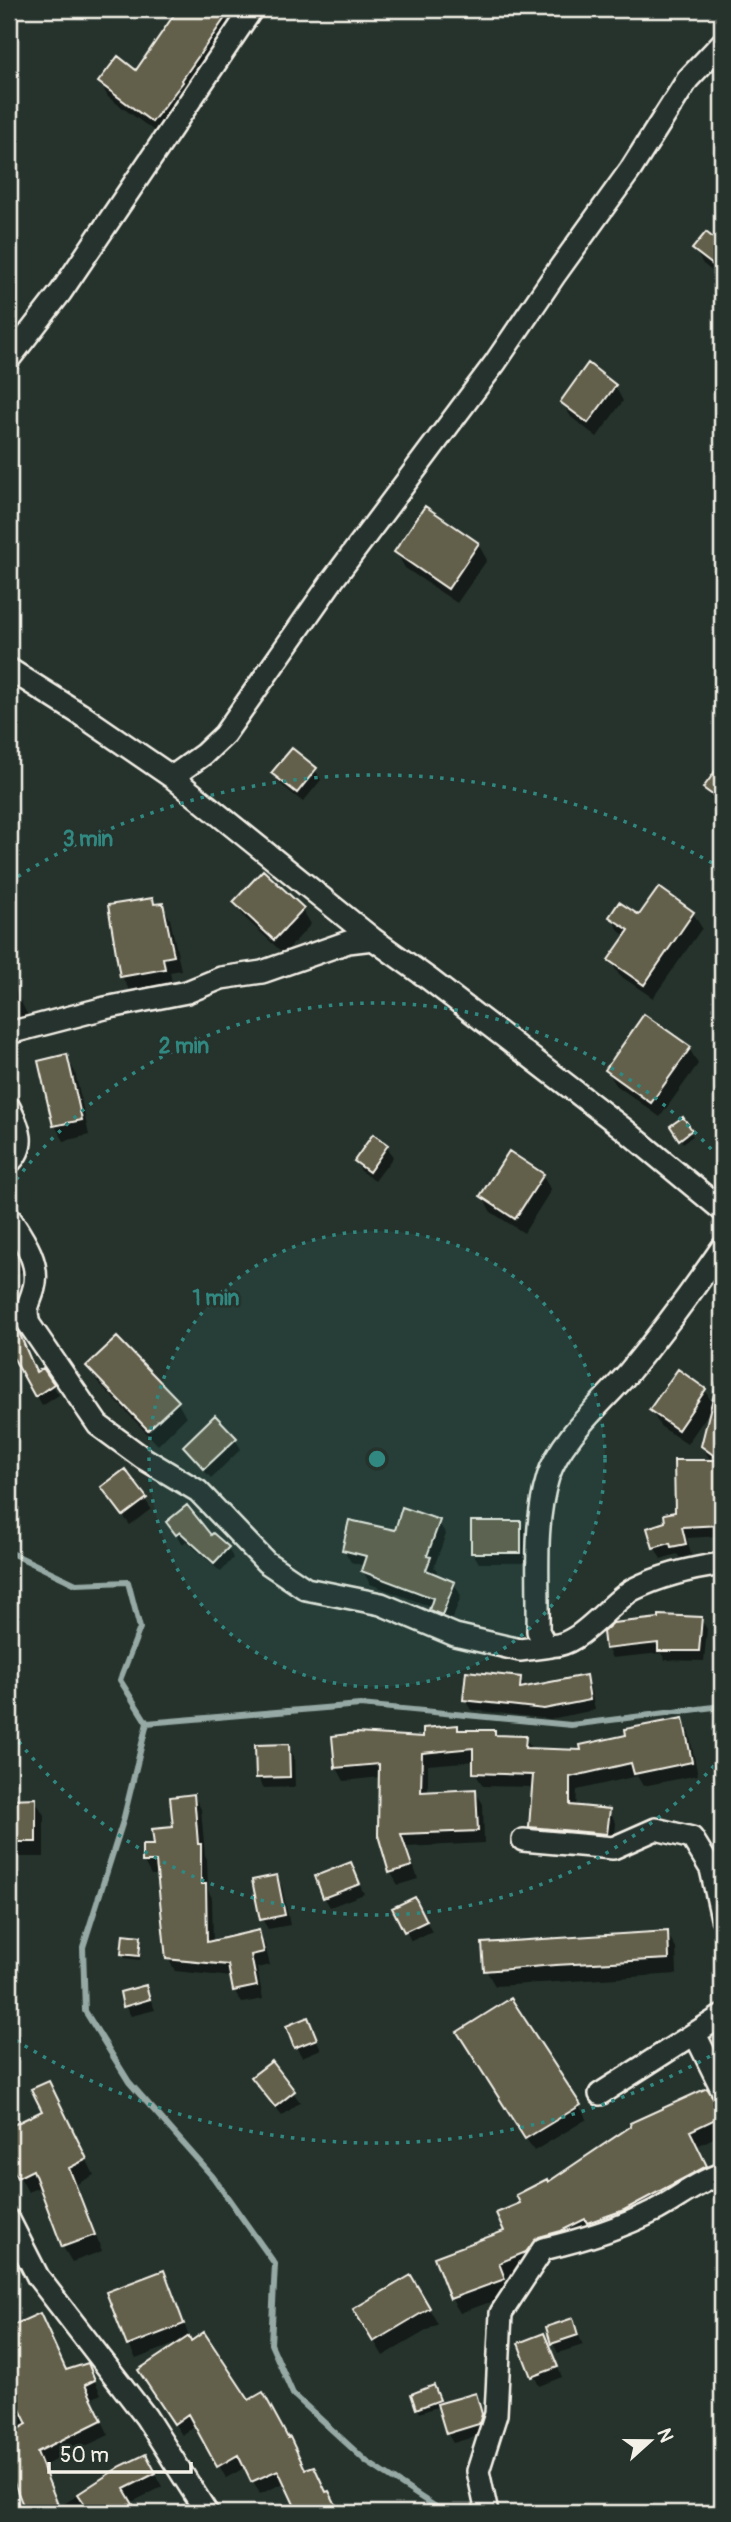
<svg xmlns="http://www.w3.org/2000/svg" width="731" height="2522" viewBox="0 0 731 2522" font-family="Pangolin,sans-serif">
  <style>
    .shadow { fill: #0007 }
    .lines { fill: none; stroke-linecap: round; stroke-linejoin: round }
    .stream { stroke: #96a9a4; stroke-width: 6 }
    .building { fill: #625e4b; stroke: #f4f1e8; stroke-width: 2 }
    .minor-casing { stroke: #f4f1e8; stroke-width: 26 }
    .minor { stroke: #26332d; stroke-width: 21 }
    .ring { fill: none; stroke: #318880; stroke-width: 3.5; stroke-dasharray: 3.5 7 }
    .centre { fill: #318880; stroke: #26332d; stroke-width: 3.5 }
    .ring-label { font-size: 21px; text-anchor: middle; font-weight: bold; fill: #318880; stroke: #26332d; stroke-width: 5; stroke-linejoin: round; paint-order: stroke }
  </style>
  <rect width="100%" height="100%" fill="#26332d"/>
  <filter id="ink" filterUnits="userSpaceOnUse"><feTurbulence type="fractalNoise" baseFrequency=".0143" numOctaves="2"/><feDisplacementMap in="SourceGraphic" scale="14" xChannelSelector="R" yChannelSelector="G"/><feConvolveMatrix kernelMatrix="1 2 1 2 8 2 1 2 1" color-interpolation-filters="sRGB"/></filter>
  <g filter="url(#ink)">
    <!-- shadow -->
    <path class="shadow" d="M180,9H215L223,14L232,30L161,136L108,97L100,82L136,72Z
      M706,234L722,247V279L703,264L694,249Z
      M615,386L623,401L597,437L571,417L562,402Z
      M478,544L487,560L457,603L405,568L396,552Z
      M722,765V809L714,803L705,788Z
      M315,769L321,780L303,802L279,783L274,773Z
      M152,900L155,906L162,905L170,919L181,970L170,972L172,983L130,991L122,977Z
      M235,902L302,909L311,924L284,954L244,917Z
      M693,913L702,928L653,998L619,975L610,960L627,937L620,932L611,917L640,918Z
      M9,978L28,1016L9,1026Z
      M689,1048L698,1064L660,1117L616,1085L607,1070Z
      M66,1056L75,1072L89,1135L64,1141L55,1126L40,1062Z
      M682,1119L693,1136L683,1143L672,1127Z
      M373,1137L387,1147L393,1157L375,1181L361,1171L356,1161Z
      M542,1175L551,1190L524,1233L491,1212L482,1196Z
      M9,1244L23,1271L9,1279Z
      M14,1325L36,1373L42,1370L59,1395L42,1406L21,1369L18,1370L9,1352V1328Z
      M722,1329V1358L718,1359L712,1348L711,1330Z
      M89,1366L177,1402L186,1417L158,1445L97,1381Z
      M705,1390L712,1403L722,1405V1536L687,1538L691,1555L680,1558L677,1554L661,1559L655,1548L668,1523L714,1461L709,1458L702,1446L712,1408L687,1444L660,1426L651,1410Z
      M235,1439L241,1449L211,1478L191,1456L185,1446Z
      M109,1497L145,1499L151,1509L130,1525Z
      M187,1508L211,1538L228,1548L233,1558L221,1572L186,1541L183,1544L174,1532Z
      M438,1522L446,1534L434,1567L437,1571L435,1576L454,1583L461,1596L449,1627L438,1622L430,1610L432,1607L370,1584L363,1571L365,1566L351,1562L344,1550L396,1532Z
      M520,1522L526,1532V1563H479L473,1553Z
      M701,1619L707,1629L704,1661L665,1660L661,1653L612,1658L607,1648Z
      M585,1677L590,1687L595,1710L550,1719L471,1710L465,1700L520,1679L526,1689Z
      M682,1720L689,1733L698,1775L643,1786L637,1776L577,1790L576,1808L609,1811L616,1823L614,1847L538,1840L531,1827L534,1787L483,1786L475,1773V1761L428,1765V1793L475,1791L483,1804L484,1843L407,1847L418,1879L398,1885L391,1873L379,1835L380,1777L344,1781L337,1768L334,1737L425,1738L457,1726L460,1732L494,1731L497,1737H525L532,1750L583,1751Z
      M288,1746L294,1756L295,1787L264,1788L258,1778L257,1747Z
      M194,1796L201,1809L205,1855L207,1859L208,1890L212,1898L213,1942L258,1932L265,1945L270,1965L257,1968L263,1999L242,2003L234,1990L232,1977L175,1971L168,1958L159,1875H151L144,1862L175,1829Z
      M9,1800H35L44,1815V1857H9Z
      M350,1864L364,1894L330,1907L324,1897Z
      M276,1877L282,1887L290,1925L268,1929L262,1919Z
      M395,1909H420L432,1932L411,1941Z
      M667,1933L676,1948L677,1974L495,1986L486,1970Z
      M140,1937L142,1942L140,1960L125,1958L123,1953Z
      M145,1987L155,2010L131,2016L125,2006Z
      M307,2020L321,2049L302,2057L296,2047Z
      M467,2045L579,2106L587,2119L534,2151Z
      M272,2063L300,2102L282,2116L259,2087Z
      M57,2098L94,2175L77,2184L102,2251L72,2262L63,2247L41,2186L28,2192L9,2157V2129L44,2112Z
      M713,2101L720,2103L722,2108V2134L697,2146L714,2181L594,2232L534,2266L506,2278L512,2294L460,2313L451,2298L506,2232L523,2204L633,2127Z
      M163,2273L171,2286L191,2343L248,2402L288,2440L290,2439L306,2471L335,2505L339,2513H299L286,2482L260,2494L246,2467L226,2478L197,2425L182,2435L147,2383L180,2342L136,2359L129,2345Z
      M410,2277L438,2324L383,2356L356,2310Z
      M39,2315L67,2372L87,2365L101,2394L91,2399L109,2435L43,2466L59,2507L121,2468L154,2469L162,2487L130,2503L136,2513H28L11,2471L9,2472V2329Z
      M572,2320L583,2345L558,2353L553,2343Z
      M544,2335L562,2377L539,2386L520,2344Z
      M436,2392L441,2405L475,2395L487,2425L484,2434L453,2443L447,2433L439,2406L420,2413L413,2395Z"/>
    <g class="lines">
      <!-- stream -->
      <path class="stream" d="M9,1552L76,1584L128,1582L140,1628L120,1680L147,1723L123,1821L83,1947L85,2011L129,2082L213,2177L275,2264L271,2344L293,2394L367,2462L445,2513
        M147,1723L360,1705L571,1725L722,1706"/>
    </g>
    <!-- building -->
    <path class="building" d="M178,9H218L227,15L182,80L183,82L152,122L98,82L118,56L136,70Z
      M706,232L722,245V272L692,249Z
      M588,363L616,385L588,423L560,402Z
      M425,506L479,543L448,589L394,552Z
      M292,748L317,768L297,793L271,773Z
      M722,762V802L703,788Z
      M263,870L304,908L274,940L233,902Z
      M659,887L694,912L644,985L608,960L629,930L609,917L619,902L639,915Z
      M153,898L154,904L163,903L174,956L163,958L165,969L120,977L108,905Z
      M644,1014L691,1047L651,1103L605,1070Z
      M67,1054L82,1120L53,1126L38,1061Z
      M683,1117L692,1130L679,1140L670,1126Z
      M373,1134L388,1145L369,1172L354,1161Z
      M509,1151L544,1174L515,1219L480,1196Z
      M9,1309L36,1372L43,1368L54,1384L35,1397L14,1359L9,1362Z
      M117,1337L179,1401L148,1430L86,1366Z
      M678,1369L706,1389L678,1430L649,1410Z
      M717,1382L722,1383V1525L682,1527L686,1544L671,1547L670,1543L653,1548L647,1528L665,1522L664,1514L675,1512L674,1460H720L701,1446Z
      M215,1415L237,1438L204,1469L183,1446Z
      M125,1469L147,1498L123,1516L101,1487Z
      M187,1505L211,1535L213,1533L229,1547L214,1563L180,1532L176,1535L166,1522Z
      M402,1507L440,1520L427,1556L431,1557L426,1570L455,1582L442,1615L429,1610L433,1598L361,1571L366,1556L342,1550L349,1520L395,1530Z
      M471,1521H521V1553H471Z
      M659,1615L702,1617L699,1651H658V1643L605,1649L603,1632L613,1623L659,1618Z
      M466,1671L521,1677L520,1688L586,1675L590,1700L544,1709L463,1700Z
      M683,1718L692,1762L634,1774L631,1763L570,1777V1805L610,1809L607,1834L529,1827L533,1775L473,1773V1748L422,1753L421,1792L476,1789L478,1831L401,1834L412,1866L389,1873L378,1835L379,1764L335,1768L332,1736L356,1733L423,1737V1728L458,1725V1730H495V1735L526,1736L525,1748L581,1750L580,1745L626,1735L625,1729Z
      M289,1744L290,1777L256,1778L255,1745Z
      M194,1794L198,1844H201V1884H206L207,1942L259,1930L264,1952L251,1955L257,1986L233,1991L228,1965L166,1959L156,1862H142V1845H154L152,1829L173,1827L170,1797Z
      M36,1798V1842H9V1799Z
      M351,1862L360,1884L323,1898L315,1876Z
      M277,1875L285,1915L260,1920L252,1880Z
      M415,1897L427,1921L404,1932L392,1908Z
      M668,1931L669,1959L555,1965L484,1971L482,1943Z
      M123,1934L141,1936L139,1956L121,1954Z
      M146,1985L150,1999L123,2007L120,1992Z
      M511,1998L581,2105L525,2139L457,2032Z
      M308,2017L317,2039L294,2048L286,2026Z
      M272,2061L295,2091L275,2107L251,2077Z
      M49,2081L87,2159L69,2168L95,2235L62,2247L33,2170L17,2178L9,2161V2127L42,2111L31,2089Z
      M707,2088L714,2099L721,2102L722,2116L690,2131L707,2166L624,2210L587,2223L585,2219L561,2231L539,2237L526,2252L499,2263L505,2279L450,2299L434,2257L504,2231L496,2213L520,2203L516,2195L547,2179L548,2182L631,2126L630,2123Z
      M164,2270L184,2324L127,2346L106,2292Z
      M411,2275L430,2308L373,2342L353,2309Z
      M40,2313L66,2370L88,2363L95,2380L85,2385L102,2420L37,2452L58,2505L37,2513H26L9,2470V2434L27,2424L14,2397L9,2400V2327Z
      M573,2318L578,2335L551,2344L546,2327Z
      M204,2332L249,2400L263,2392L288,2438L290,2437L305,2469L314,2466L326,2492L329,2491L340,2513H298L278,2470L251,2482L238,2455L217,2467L188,2414L174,2424L138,2370L189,2336L191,2341Z
      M544,2333L558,2367L531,2377L518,2343Z
      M434,2385L440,2400L416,2409L411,2394Z
      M476,2393L482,2414L479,2424L446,2434L437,2404Z
      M146,2454L156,2473L124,2489L138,2513H91L78,2494L121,2466Z"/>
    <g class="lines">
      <!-- minor casing -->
      <g class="minor-casing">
        <path id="minor" d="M9,359L61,292L252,9
          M9,669L80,714L172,777L373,939L429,979L624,1129L722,1210
          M172,777L204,754L224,735L332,581L495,363L554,276L631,169L688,79L722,43
          M9,1033L105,1008L187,992L221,978L262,972L348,942L373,939
          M9,1107C19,1128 28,1145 9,1163
          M9,1217C22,1237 41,1263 34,1288C30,1305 24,1305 29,1324L98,1425L143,1458L198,1491L266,1562L306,1589L381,1604L455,1635L520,1650L551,1646
          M722,1248C693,1290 662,1332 629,1372C604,1402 560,1438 548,1477C533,1525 539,1581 538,1631L545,1644C574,1655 611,1600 634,1589C660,1576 693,1568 722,1564
          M523,1840L613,1848L656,1829L692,1838L711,1869L722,1918
          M695,2034L722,2089
          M600,2094L722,2016
          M9,2220L38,2277L146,2417L207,2513
          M487,2513L478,2471L496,2414L501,2313L543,2249C582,2240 621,2228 656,2210C678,2198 698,2182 722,2174"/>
      </g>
      <!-- minor -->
      <use href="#minor" class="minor"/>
    </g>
  </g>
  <!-- distance rings -->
  <circle cx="377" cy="1459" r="228" fill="#318880" fill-opacity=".12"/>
  <g class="ring">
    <circle cx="377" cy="1459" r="228"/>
    <path d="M721 1758A456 456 0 0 1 10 1730M10 1188A456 456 0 0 1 721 1160"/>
    <path d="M719 2051A684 684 0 0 1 9 2036M9 882A684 684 0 0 1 719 867"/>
  </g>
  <circle cx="377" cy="1459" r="10" class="centre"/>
  <g class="ring-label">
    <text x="88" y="846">3 min</text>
    <text x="184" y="1053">2 min</text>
    <text x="216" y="1305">1 min</text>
  </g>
  <!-- margin -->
  <rect width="731" height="2522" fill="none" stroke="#26332d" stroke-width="35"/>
  <rect x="18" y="18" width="696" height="2487" fill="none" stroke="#f4f1e8" stroke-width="2.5" filter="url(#ink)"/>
  <!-- north arrow -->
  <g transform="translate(650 2441) rotate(69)" stroke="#26332d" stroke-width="5" paint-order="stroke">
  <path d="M0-5L12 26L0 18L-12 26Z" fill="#f4f1e8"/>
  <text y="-10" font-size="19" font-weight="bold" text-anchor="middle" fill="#f4f1e8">N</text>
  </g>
  <!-- scale -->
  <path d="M49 2462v10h142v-10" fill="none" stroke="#f4f1e8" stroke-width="3.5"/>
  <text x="60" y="2462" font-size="21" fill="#f4f1e8" stroke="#26332d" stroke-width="5" paint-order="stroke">50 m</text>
</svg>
